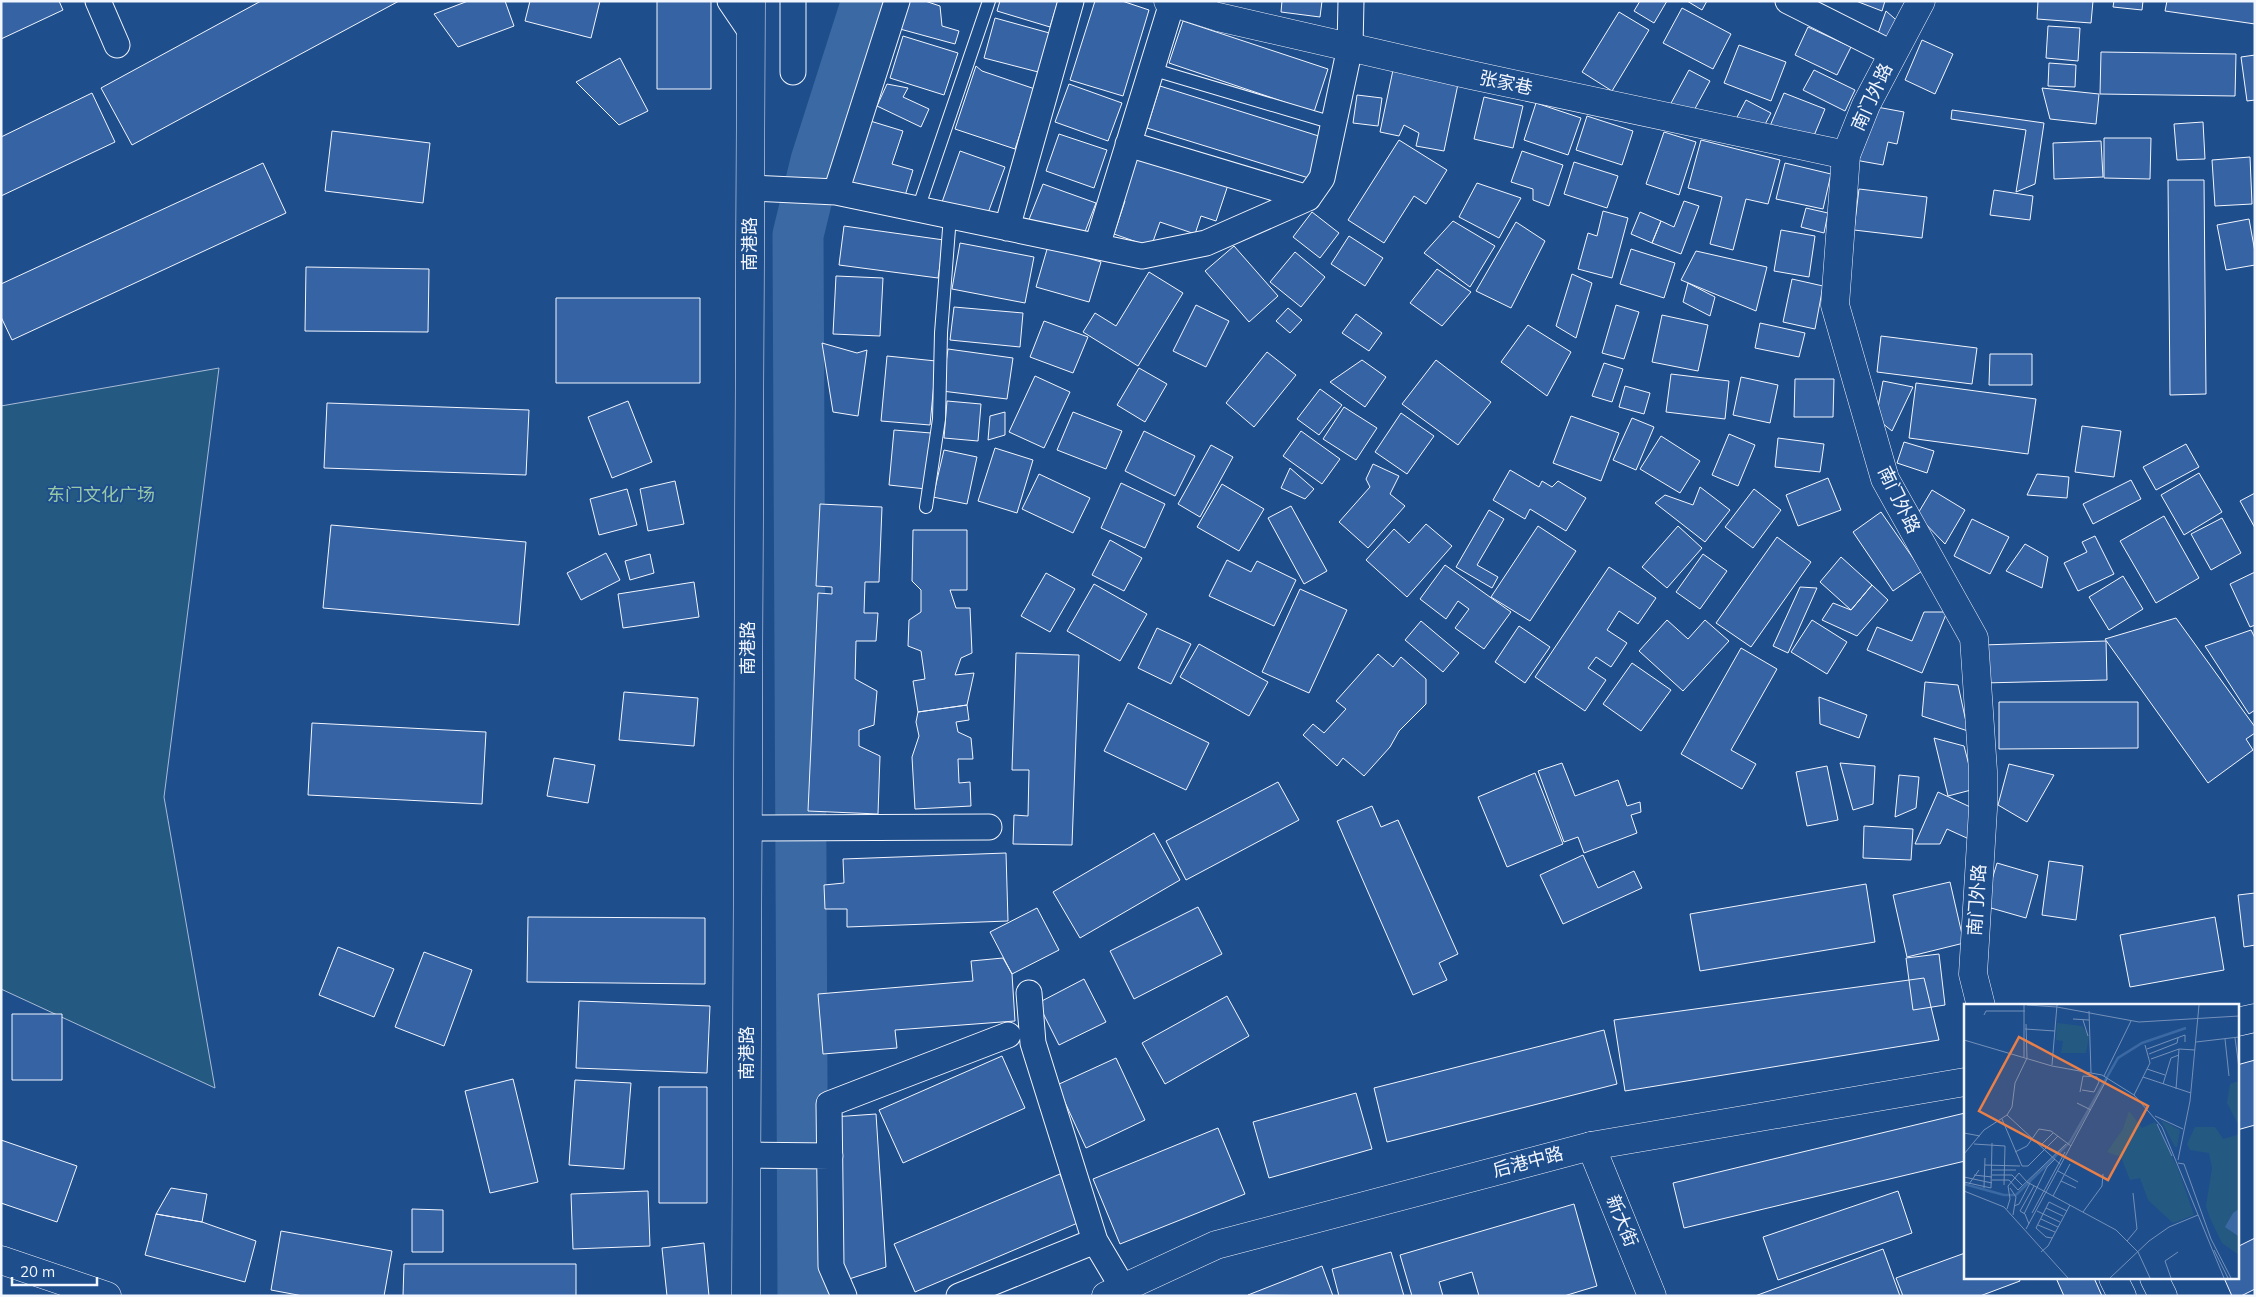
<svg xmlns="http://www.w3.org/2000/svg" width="2256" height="1297" viewBox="0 0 2256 1297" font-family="Mulish,'Noto Sans SC',sans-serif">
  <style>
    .green { fill: #245a82; stroke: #a8bbd7 }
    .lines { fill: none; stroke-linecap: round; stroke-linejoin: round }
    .river { stroke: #3b69a3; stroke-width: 51 }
    .building { fill: #3563a3; stroke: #f2f6ff }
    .service-casing { stroke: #f2f6ff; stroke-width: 14 }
    .minor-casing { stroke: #f2f6ff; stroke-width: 27 }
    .tertiary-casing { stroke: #f2f6ff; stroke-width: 29 }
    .secondary-casing { stroke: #f2f6ff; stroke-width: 29 }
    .primary-casing { stroke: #f2f6ff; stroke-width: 29 }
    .service { stroke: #1f4e8c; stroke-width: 12 }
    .minor { stroke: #1f4e8c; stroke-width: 25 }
    .tertiary { stroke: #1f4e8c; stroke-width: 28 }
    .secondary { stroke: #1f4e8c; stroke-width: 28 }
    .primary { stroke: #1f4e8c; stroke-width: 28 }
    .labels { text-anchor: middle; stroke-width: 4; stroke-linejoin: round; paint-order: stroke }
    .street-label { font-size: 18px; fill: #f2f6ff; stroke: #1f4e8c }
    .park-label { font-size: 18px; fill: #97c8a6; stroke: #1f4e8c }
    .inset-river { fill: none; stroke: #3b69a3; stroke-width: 2.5 }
    .inset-road { fill: none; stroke: #7391ba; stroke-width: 1 }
    .view { fill: #ea8049; fill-opacity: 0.15; stroke: #ea8049; stroke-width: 2.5 }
    .inset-edge { fill: none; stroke: #f2f6ff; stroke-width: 2.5 }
  </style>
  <rect width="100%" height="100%" fill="#1f4e8c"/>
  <!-- green -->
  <path class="green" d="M219,368L164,797L215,1088L1,989V406Z"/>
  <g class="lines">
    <!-- river -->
    <path class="river" d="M803,1296L798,235L816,161L867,1"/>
  </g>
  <!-- building -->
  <path class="building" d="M1,1H59L63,10L1,39Z
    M261,1H399L132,145L101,88Z
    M468,1H505L514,26L458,47L434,14Z
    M530,1H600L591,38L525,21Z
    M657,1H711V89H657Z
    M908,1H925L940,6L942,26L959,31L955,44L900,29Z
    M1000,1H1058L1050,27L997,11Z
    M1095,1H1122L1149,10L1123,96L1070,80Z
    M1282,1H1322L1320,17L1281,12Z
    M1640,1H1667L1654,23L1634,11Z
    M1687,1H1707L1702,10Z
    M1856,1H1885L1882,11Z
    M2038,1H2093L2091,23L2037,19Z
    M2114,1H2143L2142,10L2113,7Z
    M2167,1H2255V24L2165,11Z
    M1682,8L1731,34L1713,69L1663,43Z
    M1886,11L1902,25L1894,45L1876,39Z
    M1619,12L1649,30L1612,91L1582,72Z
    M995,18L1053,34L1042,73L984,58Z
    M1183,21L1328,69L1314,112L1169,63Z
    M2048,26L2080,28L2078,61L2046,58Z
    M1808,27L1851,47L1837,75L1795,55Z
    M903,36L958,53L944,95L890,78Z
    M1922,40L1953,54L1935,94L1905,80Z
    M1739,45L1786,62L1771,101L1724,83Z
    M2101,52L2236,54L2235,96L2100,94Z
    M2255,55V100L2247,101L2241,57Z
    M620,58L648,111L619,125L576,82Z
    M2049,63L2076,65L2075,87L2048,86Z
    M976,66L982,71L1035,89L1015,149L955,129Z
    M1393,70L1458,84L1444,151L1416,146L1419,133L1404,125L1399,136L1380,132Z
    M1689,70L1710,81L1691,116L1670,105Z
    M1814,70L1855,90L1845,111L1803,90Z
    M887,84L908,88L903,97L929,109L921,127L877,106Z
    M1069,84L1122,103L1108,141L1055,122Z
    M1160,86L1325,138L1312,179L1147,128Z
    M2042,88L2099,94L2096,124L2050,119Z
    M92,93L115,142L1,196V137Z
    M1784,93L1825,109L1811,143L1770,126Z
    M1357,95L1382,98L1378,126L1353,123Z
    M1484,97L1523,106L1513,148L1474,139Z
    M1746,100L1771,113L1761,132L1736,119Z
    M1536,103L1581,118L1568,155L1524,140Z
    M1866,105L1904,112L1897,144L1888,142L1883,165L1855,160Z
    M1952,110L2044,123L2035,184L2016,192L2026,130L1951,119Z
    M1587,116L1633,131L1622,165L1576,150Z
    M867,120L903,131L892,164L913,170L904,199L848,181Z
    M2203,122L2205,159L2177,160L2174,124Z
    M332,131L430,143L423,203L325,191Z
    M1664,132L1696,142L1679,195L1646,184Z
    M1059,134L1107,150L1094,188L1046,171Z
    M2104,138H2151L2150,179L2104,178Z
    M1399,140L1447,170L1426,204L1414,196L1384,243L1348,220Z
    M1701,140L1780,160L1768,204L1746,199L1733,250L1710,244L1722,197L1688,188Z
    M2101,141L2103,177L2054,179L2053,143Z
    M960,151L1005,167L985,221L941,205Z
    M1522,151L1563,165L1549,206L1533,200V189L1511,182Z
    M1134,153L1228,185L1216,221L1201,216L1195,234L1160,222L1151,247L1114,234L1125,201L1118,198Z
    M2250,157L2252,204L2215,206L2212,160Z
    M1574,162L1618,176L1607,208L1564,194Z
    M263,163L286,213L12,340L1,317V284Z
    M1785,163L1831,174L1823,209L1776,199Z
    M2168,180H2204L2206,394L2170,395Z
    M1477,183L1521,198L1499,238L1459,217Z
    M1043,184L1096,203L1081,242L1028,222Z
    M1859,189L1927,197L1922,238L1854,230Z
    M1994,190L2033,196L2030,220L1990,215Z
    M1684,201L1699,206L1681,254L1652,243L1661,221L1674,227Z
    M1806,208L1828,213L1824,233L1801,227Z
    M1603,211L1628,218L1612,278L1578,269L1588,233L1597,236Z
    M1312,212L1339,233L1320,258L1293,237Z
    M1640,212L1661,221L1652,243L1631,234Z
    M2249,219L2255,252V265L2226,270L2217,225Z
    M1453,221L1495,246L1470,287L1424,253Z
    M1516,222L1545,241L1511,308L1476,291Z
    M844,226L944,240L938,278L839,265Z
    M1781,230L1815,236L1809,277L1774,271Z
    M1349,236L1383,258L1365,286L1331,264Z
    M960,243L1034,257L1025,303L952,289Z
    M1048,246L1101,262L1089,302L1036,287Z
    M1234,246L1278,296L1249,322L1205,271Z
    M1631,249L1675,263L1664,298L1620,284Z
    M1696,251L1767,267L1756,311L1681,280Z
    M1295,252L1325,277L1301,307L1270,282Z
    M306,267L429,269L428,332L305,331Z
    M1437,269L1471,292L1442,326L1410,303Z
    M1149,272L1183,293L1138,366L1083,332L1095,313L1116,326Z
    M1572,274L1592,283L1576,338L1556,326Z
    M836,276L883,278L880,336L833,334Z
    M1792,279L1823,286L1815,329L1783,322Z
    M1688,283L1715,297L1710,316L1683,302Z
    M556,298H700V383H556Z
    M1196,305L1229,321L1206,367L1173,351Z
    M1616,305L1639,312L1624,359L1602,353Z
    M954,307L1023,313L1020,347L950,340Z
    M1288,308L1302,320L1290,333L1276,321Z
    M1356,314L1382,333L1369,351L1342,333Z
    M1662,315L1708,325L1698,371L1652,362Z
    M1044,321L1088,337L1073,373L1030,357Z
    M1760,323L1805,333L1799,357L1755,348Z
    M1528,325L1571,352L1547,396L1501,362Z
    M1881,336L1977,348L1972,384L1877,372Z
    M822,343L857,353L867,350L858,416L833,412Z
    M948,349L1013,358L1007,399L942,391Z
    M1267,352L1296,375L1254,427L1226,403Z
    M1990,354H2032V385H1989Z
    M887,356L936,361L930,425L881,421Z
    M1362,360L1386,377L1365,407L1330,382Z
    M1436,360L1491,402L1458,445L1402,404Z
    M1604,363L1623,369L1612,402L1592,396Z
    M1139,368L1167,384L1145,422L1117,405Z
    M1671,374L1729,381L1725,419L1666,412Z
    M1035,376L1070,392L1044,448L1009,432Z
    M1741,377L1778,385L1770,423L1733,415Z
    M1795,379H1834L1833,417H1794Z
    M1883,381L1913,387L1892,431L1876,418Z
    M1916,383L2036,399L2028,454L1909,438Z
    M1625,386L1650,393L1644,414L1619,407Z
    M1320,389L1342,405L1319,435L1297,419Z
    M628,401L652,462L612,478L588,417Z
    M947,401L981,404L978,441L944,438Z
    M327,403L529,410L526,475L324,468Z
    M1344,407L1377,428L1356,460L1323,439Z
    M1005,412V435L988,440L990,416Z
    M1073,412L1122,431L1106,469L1057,450Z
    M1401,413L1434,436L1407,474L1375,452Z
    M1571,416L1619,433L1601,481L1553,463Z
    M1632,418L1654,427L1636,470L1613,460Z
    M2082,426L2121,431L2114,477L2075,472Z
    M894,430L931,433L926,489L889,485Z
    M1144,431L1195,456L1175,496L1125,471Z
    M1301,431L1340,459L1322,484L1283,456Z
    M1729,434L1755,445L1738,486L1712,475Z
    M1661,436L1700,461L1680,493L1640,469Z
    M1778,438L1824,444L1820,472L1775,467Z
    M1904,442L1934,451L1927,473L1897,463Z
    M2186,444L2199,467L2156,490L2143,467Z
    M1211,445L1233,457L1200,517L1178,504Z
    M995,448L1033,460L1017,513L978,501Z
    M944,450L977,457L967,504L933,497Z
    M1373,464L1399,476L1390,494L1405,506L1368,548L1339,522L1370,487L1366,479Z
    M1290,468L1314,489L1305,499L1281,488Z
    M1510,470L1539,487L1542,481L1552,487L1558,481L1586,498L1566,531L1530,509L1525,519L1493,500Z
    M2199,473L2222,512L2184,535L2161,495Z
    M1039,474L1090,498L1073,533L1022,509Z
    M2037,474L2069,477L2067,498L2027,495Z
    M1828,478L1841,510L1798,526L1786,495Z
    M2131,480L2141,499L2093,524L2083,504Z
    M675,481L684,524L648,531L640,489Z
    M1121,483L1165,504L1145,548L1101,528Z
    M1222,484L1264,509L1239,551L1197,527Z
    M1700,487L1730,510L1705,542L1655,503L1665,495L1693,505Z
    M627,489L637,525L599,535L590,499Z
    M1754,489L1781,510L1753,548L1725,527Z
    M1932,490L1965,510L1945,544L1917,515Z
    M2255,493V528L2240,501Z
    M820,504L882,507L879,582H865L864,613H878L876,641H856L855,679L877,691L874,725L859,730V746L880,756L878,814L808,811L818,593L832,594V587L816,586Z
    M1291,506L1327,571L1304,584L1268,518Z
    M1489,510L1504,519L1477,565L1498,577L1492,588L1456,567Z
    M1881,512L1922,571L1893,591L1853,532Z
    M2164,516L2199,578L2156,603L2120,541Z
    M2222,518L2241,553L2211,570L2191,534Z
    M1972,519L2009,537L1990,574L1954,556Z
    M1426,524L1452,546L1407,597L1366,560L1394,529L1409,543Z
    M331,525L526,542L519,625L323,608Z
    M1538,526L1576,551L1530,621L1491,597Z
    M1678,526L1702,548L1667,588L1642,567Z
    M913,530H967V590H950L956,608H970L972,653L961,658L955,675L974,673L967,705L918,712L913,681L925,679L921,651L908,646L909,620L921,612V590L912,581Z
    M2095,536L2114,574L2078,591L2064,563L2087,552L2082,542Z
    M1777,537L1811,562L1751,647L1716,623Z
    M1110,540L1142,558L1124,591L1092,575Z
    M2025,544L2048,557L2042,588L2006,571Z
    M606,553L620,580L581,600L567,573Z
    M650,554L654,573L630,580L625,561Z
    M1703,554L1727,571L1700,609L1676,592Z
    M1841,557L1872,585L1851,610L1820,582Z
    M1227,560L1251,572L1257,561L1296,580L1274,626L1209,596Z
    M1445,565L1511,612L1484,649L1455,628L1469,609L1458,601L1446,619L1420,599Z
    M1609,567L1656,598L1638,624L1619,611L1607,630L1627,643L1611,667L1596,657L1588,668L1606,680L1585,711L1535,677Z
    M2255,572V625L2250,627L2230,584Z
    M1046,573L1075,589L1050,632L1021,616Z
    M2123,576L2143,609L2109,630L2089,597Z
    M694,582L699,617L623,628L618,594Z
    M1094,584L1147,614L1120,661L1067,631Z
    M1872,585L1888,600L1857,636L1822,620L1833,603L1851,610Z
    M1800,587L1817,588L1788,653L1773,646Z
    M1300,589L1347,610L1309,693L1262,672Z
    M1924,612H1947L1922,673L1867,650L1877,627L1912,641Z
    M2176,618L2255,727V733L2246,739L2253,750L2208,783L2105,639Z
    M1667,620L1688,639L1705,620L1729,641L1683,691L1639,651Z
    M1812,620L1847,642L1827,674L1791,652Z
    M1421,621L1459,653L1443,672L1405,640Z
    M1519,626L1550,647L1525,683L1495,662Z
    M1157,628L1191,644L1171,684L1138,668Z
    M2251,630L2255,638V710L2249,714L2205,646Z
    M2106,641L2107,680L1983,683L1982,645Z
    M1199,644L1268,682L1249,716L1180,677Z
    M1741,648L1777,669L1731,750L1756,764L1742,789L1681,754Z
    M1016,653L1079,655L1072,845L1013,844L1014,815L1028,816L1029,770H1012Z
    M1378,654L1393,667L1401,657L1426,679V704L1399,731L1390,747L1364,776L1343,758L1337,766L1303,735L1313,724L1324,733L1346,709L1336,701Z
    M1632,663L1671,690L1641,731L1603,704Z
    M1925,682L1958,685L1968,731L1922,716Z
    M624,692L698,698L694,746L619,740Z
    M1819,697L1867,715L1859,738L1820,724Z
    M1999,702H2138V748L1999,749Z
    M1128,703L1209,743L1186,790L1104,751Z
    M967,705L969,720L956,722L958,732L971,738L973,759H958L959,783L970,782L971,806L915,809L912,757L919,736L916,722L918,712Z
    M312,723L486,732L482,804L308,795Z
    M1934,738L1964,746L1975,789L1948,796Z
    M554,758L595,765L588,803L547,796Z
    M1562,763L1575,796L1618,780L1627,806L1640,802L1641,812L1631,815L1637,833L1584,853L1578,837L1564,842L1538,771Z
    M1840,763L1875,766L1873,804L1853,810Z
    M2009,764L2054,775L2027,822L1998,805Z
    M1827,766L1838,820L1807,826L1796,772Z
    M1535,773L1563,844L1507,867L1478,797Z
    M1899,775L1919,777L1916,808L1895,817Z
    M1278,782L1299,820L1186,880L1166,841Z
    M1938,792L1981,812L1969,839L1947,829L1940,844H1915Z
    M1372,806L1381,827L1398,820L1458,954L1439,963L1447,980L1413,995L1337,821Z
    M1864,826L1913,829L1911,860L1863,858Z
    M1154,833L1180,880L1080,938L1053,892Z
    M1006,853L1008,921L847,927V909H825L824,885L844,883L843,859Z
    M1583,855L1598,888L1634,871L1642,888L1563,924L1540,875Z
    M2049,861L2083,866L2076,920L2042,915Z
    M1997,863L2038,875L2026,918L1984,906Z
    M1950,882L1964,943L1907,957L1893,895Z
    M1866,884L1875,942L1700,971L1690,914Z
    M2255,893V945L2244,947L2238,895Z
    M1198,907L1222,954L1134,999L1110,951Z
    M1037,908L1059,950L1012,974L990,932Z
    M528,917L705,918V984L527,982Z
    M2215,917L2224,970L2130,987L2120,935Z
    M338,947L394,969L374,1017L319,995Z
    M424,952L472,970L444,1046L395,1027Z
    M1939,954L1945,1005L1913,1010L1906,958Z
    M1003,958L1012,974L1015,1021L895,1030L897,1048L823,1054L818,994L973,981L971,961Z
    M1924,978L1939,1040L1625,1091L1614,1020Z
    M1084,979L1106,1022L1059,1045L1038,1003Z
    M1227,996L1249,1036L1165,1084L1142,1043Z
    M579,1001L710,1006L707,1073L576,1068Z
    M12,1014H62V1080H12Z
    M1604,1030L1617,1084L1387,1142L1374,1088Z
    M1002,1056L1025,1108L903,1163L879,1110Z
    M1116,1058L1145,1120L1086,1148L1057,1085Z
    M2255,1060V1125L2237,1130V1065Z
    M513,1079L538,1182L490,1193L465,1091Z
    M575,1080L631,1083L624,1169L569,1165Z
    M659,1087H707V1203H659Z
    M1356,1093L1372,1149L1269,1178L1253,1122Z
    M1965,1113V1161L1684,1228L1673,1183Z
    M876,1114L886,1267L843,1281L833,1117Z
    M1218,1128L1245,1194L1120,1244L1093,1179Z
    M1,1140L77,1166L57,1222L1,1203Z
    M1060,1174L1080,1222L915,1292L894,1244Z
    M171,1188L207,1194L202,1222L156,1214Z
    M648,1191L650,1246L573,1249L571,1194Z
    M1898,1191L1912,1233L1778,1280L1763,1237Z
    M1574,1204L1597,1286L1564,1296H1479L1472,1272L1439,1282L1443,1296H1412L1400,1255Z
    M412,1209L443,1210V1252H412Z
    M156,1214L202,1222L256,1241L245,1282L145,1255Z
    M281,1231L392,1251L384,1296H303L271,1290Z
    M2255,1238V1289L2241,1296H2232L2224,1278H2237V1247Z
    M704,1243L709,1296H667L662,1248Z
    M1883,1249L1900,1296H1755Z
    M1391,1252L1404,1296H1339L1332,1269Z
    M1965,1253V1278H2019L2020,1281L1980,1296H1903L1896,1278Z
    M404,1264H576V1296H403Z
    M1322,1266L1333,1296L1248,1295Z
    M2056,1278H2094L2102,1296H2064Z"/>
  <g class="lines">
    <!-- service casing -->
    <g class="service-casing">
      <path id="service" d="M1151,69L1333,123
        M918,209L989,1
        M926,507L939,419L941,333L950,216"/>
    </g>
    <!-- minor casing -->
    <g class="minor-casing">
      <path id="minor" d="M98,1L117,45
        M730,1L751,32
        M1788,1L1893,54
        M793,72V1
        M1128,144L1308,198
        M750,188L836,192L1142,256L1206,243L1308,198L1322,178L1350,47L1351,1
        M836,192L897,1
        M1007,228L1071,1
        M1097,246L1172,3
        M748,828L989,827
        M1029,993L1033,1043L1095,1241L1123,1288
        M746,1155L830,1156
        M844,1296L831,1266L829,1104L1008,1035
        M959,1296L1095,1241"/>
    </g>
    <!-- tertiary casing -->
    <g class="tertiary-casing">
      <path id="tertiary" d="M1168,1L1218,17L1471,75L1846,155
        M1591,1146L1652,1296
        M2113,1278L2122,1296
        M746,1296L751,1"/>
    </g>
    <!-- secondary casing -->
    <g class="secondary-casing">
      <path id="secondary" d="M1921,1L1866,105L1846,155L1835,305L1885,479L1974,638L1983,771V809L1973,974L1981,1006
        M2154,1278L2163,1296"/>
    </g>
    <!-- primary casing -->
    <g class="primary-casing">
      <path id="primary" d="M2237,1022L2255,1018
        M1,1260L107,1296
        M1106,1296L1216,1245L1591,1146L1965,1082"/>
    </g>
    <!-- service -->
    <use href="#service" class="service"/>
    <!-- minor -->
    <use href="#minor" class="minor"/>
    <!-- tertiary -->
    <use href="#tertiary" class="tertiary"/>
    <!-- secondary -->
    <use href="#secondary" class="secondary"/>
    <!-- primary -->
    <use href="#primary" class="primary"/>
  </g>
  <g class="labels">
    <!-- street labels -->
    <g class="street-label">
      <text transform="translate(1506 83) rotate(12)" y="6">张家巷</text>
      <text transform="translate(1872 97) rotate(-65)" y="6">南门外路</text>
      <text transform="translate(750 244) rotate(-90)" y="6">南港路</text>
      <text transform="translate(1899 500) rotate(64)" y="6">南门外路</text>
      <text transform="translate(748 648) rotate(-90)" y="6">南港路</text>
      <text transform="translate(1977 900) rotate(-86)" y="6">南门外路</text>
      <text transform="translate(747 1053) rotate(-90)" y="6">南港路</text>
      <text transform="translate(1528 1162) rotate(-15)" y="6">后港中路</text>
      <text transform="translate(1622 1221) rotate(68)" y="6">新大街</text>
    </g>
    <!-- park labels -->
    <g class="park-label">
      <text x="101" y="501">东门文化广场</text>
    </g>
  </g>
  <!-- overview -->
  <g transform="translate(1964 1004)">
    <rect width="275" height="275" fill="#1f4e8c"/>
    <path d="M93,19L118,22L125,32L122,49H97L99,37L92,36ZM275,77V122L263,99L266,80ZM165,107L178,124L191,118L214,165L230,211L209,219L184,196L176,174L166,176L157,153L143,148L159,125ZM197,116L216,126L213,143H211ZM231,123H251L259,135L273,131L275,126V251L258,239L246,214L242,202L248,164L245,149L226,146L223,140Z" fill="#245a82"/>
    <path d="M275,205V230L274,232L261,223L269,209Z" fill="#3b69a3"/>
    <path class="inset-river" d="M0,180L40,191H52L106,138L154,54L178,39L222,24"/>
    <path class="inset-road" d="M63,1L93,3L175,18L275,12M125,7L127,69M20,11L22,7H61M109,15L125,16M119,16L124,32M62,20L63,54M61,25L91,27M271,34L275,64M261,35L265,72M0,36L88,62L138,71L170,91L198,123L260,274M232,38L275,33M183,45L221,31V38M185,50L213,39L214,34M60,53V1M187,55L215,45L231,46M88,61L93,1M183,65L201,71M140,72L167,17M179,73L227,89M199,80L207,54L215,51M212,85L215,45M118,86L130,88L135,78L133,73L119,72M116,88L119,72M170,91L186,59L181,41M113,99L127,106M43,111L97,161M191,112L219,125M38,115L58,162H64L94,132M193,120L208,152M0,129L16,132M10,140L41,142L40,181M78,140L89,129M51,148L63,142L75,125L87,127L107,142M0,150L20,126L43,111L48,103L51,79L63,54M214,156L226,97L235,1M214,159L220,160L247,235L267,274M21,161L56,162M28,166H52M94,167L114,178M10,171L28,173M28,171H48L59,182M0,173L28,179M28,176H45L54,186L102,140M97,177L112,184M0,178L27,184L28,139M5,180L15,166M20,184L21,154M46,184L52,193L49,211M0,187L40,203L104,274M89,192L106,160M50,202L55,200L66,179M82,204L99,212M43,205L46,195L44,182L55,169L63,178L152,226L174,248L186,274M73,207L96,218M119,208L138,182L139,170M68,209L101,148M60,210L83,163L91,155M77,215L94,223M65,220L61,210L56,207L70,182M74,221L91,228M62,225L143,75M88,234L82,233L72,224L85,198L103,207M163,237L173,225L169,189M250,246L264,274M77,248L84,242L106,201M146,274L185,237L205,223L234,211M207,274L201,257L214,248"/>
    <path class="view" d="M55,33L184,102L144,176L15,107Z"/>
    <rect width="275" height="275" class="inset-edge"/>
  </g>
  <!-- border -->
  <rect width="2256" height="1297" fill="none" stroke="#f2f6ff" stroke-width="5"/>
  <!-- scale -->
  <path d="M12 1277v8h85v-8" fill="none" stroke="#f2f6ff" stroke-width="2.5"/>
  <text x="20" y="1277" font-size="15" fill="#f2f6ff" stroke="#1f4e8c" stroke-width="4" paint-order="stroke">20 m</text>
</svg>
